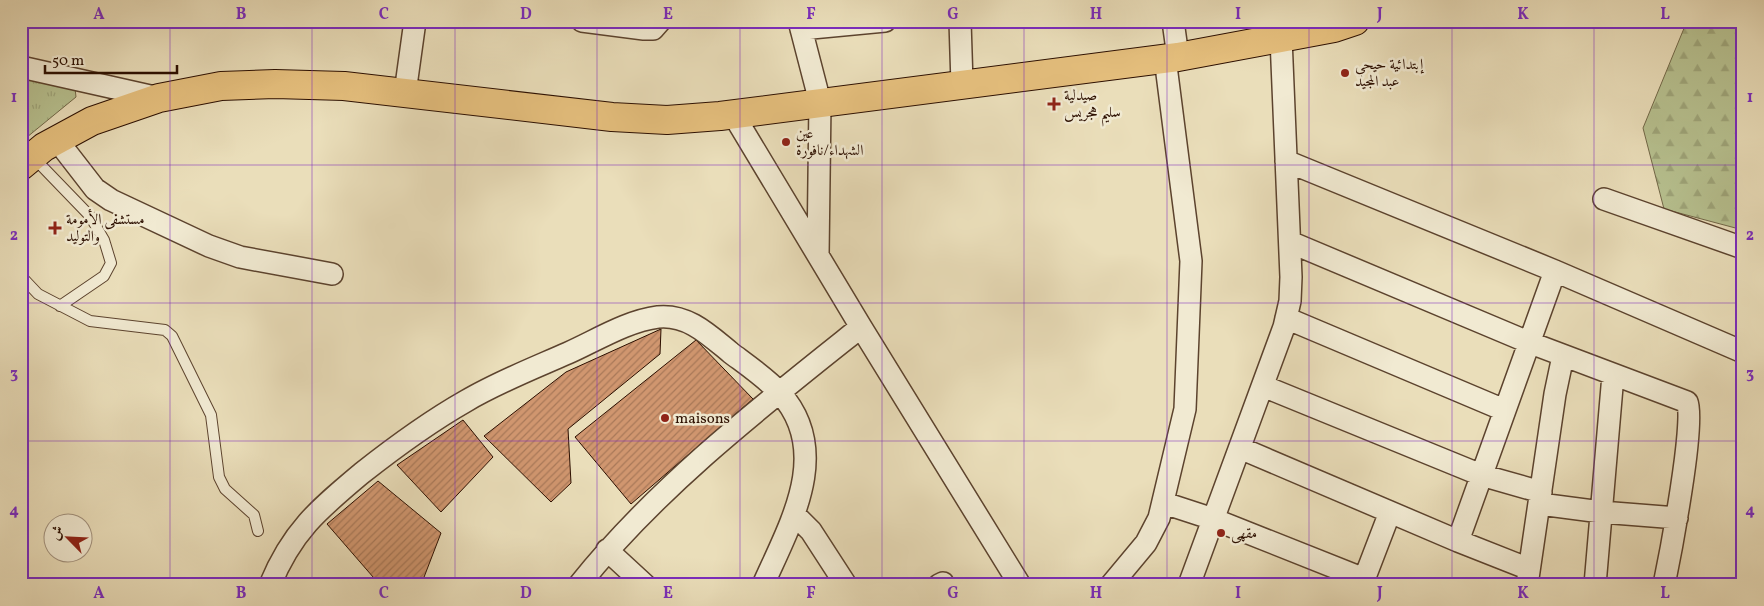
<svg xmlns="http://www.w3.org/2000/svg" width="1764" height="606" viewBox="0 0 1764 606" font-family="Vollkorn,Amiri,serif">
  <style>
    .grass { fill: url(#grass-tufts); stroke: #726848 }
    .forest { fill: url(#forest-firs); stroke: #726848 }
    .building { fill: url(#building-hatch); stroke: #2c0f00 }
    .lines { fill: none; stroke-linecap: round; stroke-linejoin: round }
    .service-casing { stroke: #5c432e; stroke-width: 12 }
    .minor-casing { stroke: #5c432e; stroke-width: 24 }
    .primary-casing { stroke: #2c0f00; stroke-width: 30 }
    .service { stroke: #f1ead2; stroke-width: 10 }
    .minor { stroke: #f1ead2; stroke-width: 21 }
    .primary { stroke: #e5bf7d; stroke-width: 28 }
    .grid { fill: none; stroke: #7b2cbf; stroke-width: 1; stroke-opacity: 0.55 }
    .poi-dot { fill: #8f2418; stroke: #f1ead2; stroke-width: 2 }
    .labels { text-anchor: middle; stroke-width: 5; stroke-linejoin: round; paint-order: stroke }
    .poi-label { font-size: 15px; fill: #2c0f00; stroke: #f1ead2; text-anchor: start }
    .neatline { fill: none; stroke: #7b2cbf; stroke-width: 2 }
    .grid-label { font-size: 16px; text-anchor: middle; font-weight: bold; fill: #7b2cbf }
  </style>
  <defs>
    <pattern id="grass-tufts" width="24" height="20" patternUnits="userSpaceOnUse" patternTransform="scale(1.25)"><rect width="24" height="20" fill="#b7c190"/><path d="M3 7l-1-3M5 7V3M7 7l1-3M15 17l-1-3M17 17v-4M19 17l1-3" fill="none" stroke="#9ea57a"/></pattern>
    <pattern id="forest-firs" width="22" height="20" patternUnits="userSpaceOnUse" patternTransform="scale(1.25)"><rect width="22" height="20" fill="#b7c190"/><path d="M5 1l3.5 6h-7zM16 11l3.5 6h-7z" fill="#9ea57a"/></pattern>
    <pattern id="building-hatch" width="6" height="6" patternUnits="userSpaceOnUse" patternTransform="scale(1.25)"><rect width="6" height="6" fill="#d0966f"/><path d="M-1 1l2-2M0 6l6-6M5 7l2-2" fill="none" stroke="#a97959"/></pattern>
  </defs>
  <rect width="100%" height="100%" fill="#eadeba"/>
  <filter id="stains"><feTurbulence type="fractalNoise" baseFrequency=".004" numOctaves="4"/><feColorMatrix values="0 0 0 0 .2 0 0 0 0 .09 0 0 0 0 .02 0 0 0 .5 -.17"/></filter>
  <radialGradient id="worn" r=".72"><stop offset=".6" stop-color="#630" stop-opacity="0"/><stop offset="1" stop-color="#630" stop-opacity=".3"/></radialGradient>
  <!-- grass -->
  <path class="grass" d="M21,77L75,88L76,97L21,142Z"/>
  <!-- forest -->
  <path class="forest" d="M1687,21H1743V230L1664,209L1643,128Z"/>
  <!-- building -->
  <path class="building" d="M661,329L660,354L568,429L571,483L551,502L484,436L566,372Z
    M696,340L753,399L631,504L575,437Z
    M463,420L493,457L441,512L397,465Z
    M378,481L441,533L421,585H380L327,524Z"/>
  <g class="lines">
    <!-- service casing -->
    <g class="service-casing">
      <path id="service" d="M33,157L90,216L104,240L111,263L104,276L60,306
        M21,276L38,294L90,321L165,330L172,336L211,415L219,477L225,489L254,515L258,531"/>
    </g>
    <!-- minor casing -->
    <g class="minor-casing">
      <path id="minor" d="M582,21L644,29H653L660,21
        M799,21L820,102L818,255
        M960,21L962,84
        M1173,21L1178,57
        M801,29L885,21
        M21,67L159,98
        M405,93L415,21
        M733,114L861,327L1020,585
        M57,140L95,189L111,200L209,246L240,257L332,274
        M1286,161L1555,271L1743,352
        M1604,199L1743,248
        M1290,242L1528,342L1687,402C1696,421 1670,556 1664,585
        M1286,318L1504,410
        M1263,386L1481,475L1541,492
        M1240,448L1458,541L1529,569
        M1164,503L1213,519L1364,579
        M1540,504L1601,512L1677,518
        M794,514L811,531L846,585
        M1458,541L1555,271
        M607,550L645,585
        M270,585C292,531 319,509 362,473C395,447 429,422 466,401C498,382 534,368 568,353C597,340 627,321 658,317C688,314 709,335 731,353C747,365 766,378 780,393C833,452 790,524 763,585
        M579,585C657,487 763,405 861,327
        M939,585L943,583
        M1111,585L1146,543L1159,518L1185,409L1191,261L1165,58
        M1189,585L1284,327L1290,301L1291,277L1281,38
        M1362,585L1390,512
        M1527,585L1555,394L1563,356
        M1595,585L1613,375"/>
    </g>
    <!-- primary casing -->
    <g class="primary-casing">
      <path id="primary" d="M21,166L44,147L92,121L159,98L221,86L275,84L344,86L612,117L667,120L720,116L1178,57L1334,28L1355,21"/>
    </g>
    <!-- service -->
    <use href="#service" class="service"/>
    <!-- minor -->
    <use href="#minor" class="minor"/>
    <!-- primary -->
    <use href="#primary" class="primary"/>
  </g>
  <!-- grid -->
  <path class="grid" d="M170,21V585M312,21V585M455,21V585M597,21V585M740,21V585M882,21V585M1024,21V585M1167,21V585M1309,21V585M1452,21V585M1594,21V585M21,165H1743M21,303H1743M21,441H1743"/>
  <!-- markers -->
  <g class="poi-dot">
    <circle cx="1345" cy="73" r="5"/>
    <path d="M1051.5 96.5h5v5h5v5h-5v5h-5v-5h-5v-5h5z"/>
    <circle cx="786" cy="142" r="5"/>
    <path d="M52.5 220.5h5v5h5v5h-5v5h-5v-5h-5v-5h5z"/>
    <circle cx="665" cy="418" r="5"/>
    <circle cx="1221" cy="533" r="5"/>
  </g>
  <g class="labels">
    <!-- poi labels -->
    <g class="poi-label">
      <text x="1355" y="69">إبتدائية حيحي<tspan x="1355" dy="17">عبد المجيد</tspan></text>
      <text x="1064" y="100">صيدلية<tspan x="1064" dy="17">سليم هجريس</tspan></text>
      <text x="796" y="138">عين<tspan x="796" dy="17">الشهداء/نافورة</tspan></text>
      <text x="66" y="224">مستشفى الأمومة<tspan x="66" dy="17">والتوليد</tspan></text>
      <text x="675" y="423">maisons</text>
      <text x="1231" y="538">مقهى</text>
    </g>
  </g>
  <!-- margin -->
  <rect width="1764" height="606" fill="none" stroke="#eadeba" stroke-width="55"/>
  <!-- north arrow -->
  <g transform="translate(68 538) rotate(294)"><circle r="24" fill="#f1ead2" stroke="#a2927e"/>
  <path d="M0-4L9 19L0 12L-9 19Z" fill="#8f2418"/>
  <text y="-8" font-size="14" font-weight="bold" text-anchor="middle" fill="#2c0f00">ش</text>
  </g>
  <!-- scale -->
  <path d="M45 65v8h132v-8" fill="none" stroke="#2c0f00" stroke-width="2.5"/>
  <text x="52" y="65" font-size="15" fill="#2c0f00" stroke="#f1ead2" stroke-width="4" paint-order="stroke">50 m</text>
  <rect x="28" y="28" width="1708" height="550" class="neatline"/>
  <g class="grid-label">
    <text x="99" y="19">A</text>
    <text x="241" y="19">B</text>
    <text x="384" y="19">C</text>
    <text x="526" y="19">D</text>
    <text x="668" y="19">E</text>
    <text x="811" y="19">F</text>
    <text x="953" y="19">G</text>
    <text x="1096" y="19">H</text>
    <text x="1238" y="19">I</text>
    <text x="1380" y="19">J</text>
    <text x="1523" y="19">K</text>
    <text x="1665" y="19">L</text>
    <text x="14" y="102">1</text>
    <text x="1750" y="102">1</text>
    <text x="14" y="240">2</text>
    <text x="1750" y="240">2</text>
    <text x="14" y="378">3</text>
    <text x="1750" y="378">3</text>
    <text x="14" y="515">4</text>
    <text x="1750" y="515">4</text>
    <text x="99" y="598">A</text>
    <text x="241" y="598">B</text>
    <text x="384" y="598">C</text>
    <text x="526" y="598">D</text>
    <text x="668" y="598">E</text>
    <text x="811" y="598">F</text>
    <text x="953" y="598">G</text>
    <text x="1096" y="598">H</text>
    <text x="1238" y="598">I</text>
    <text x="1380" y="598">J</text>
    <text x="1523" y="598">K</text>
    <text x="1665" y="598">L</text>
  </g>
  <rect width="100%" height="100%" filter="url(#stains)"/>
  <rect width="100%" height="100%" fill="url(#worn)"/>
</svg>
